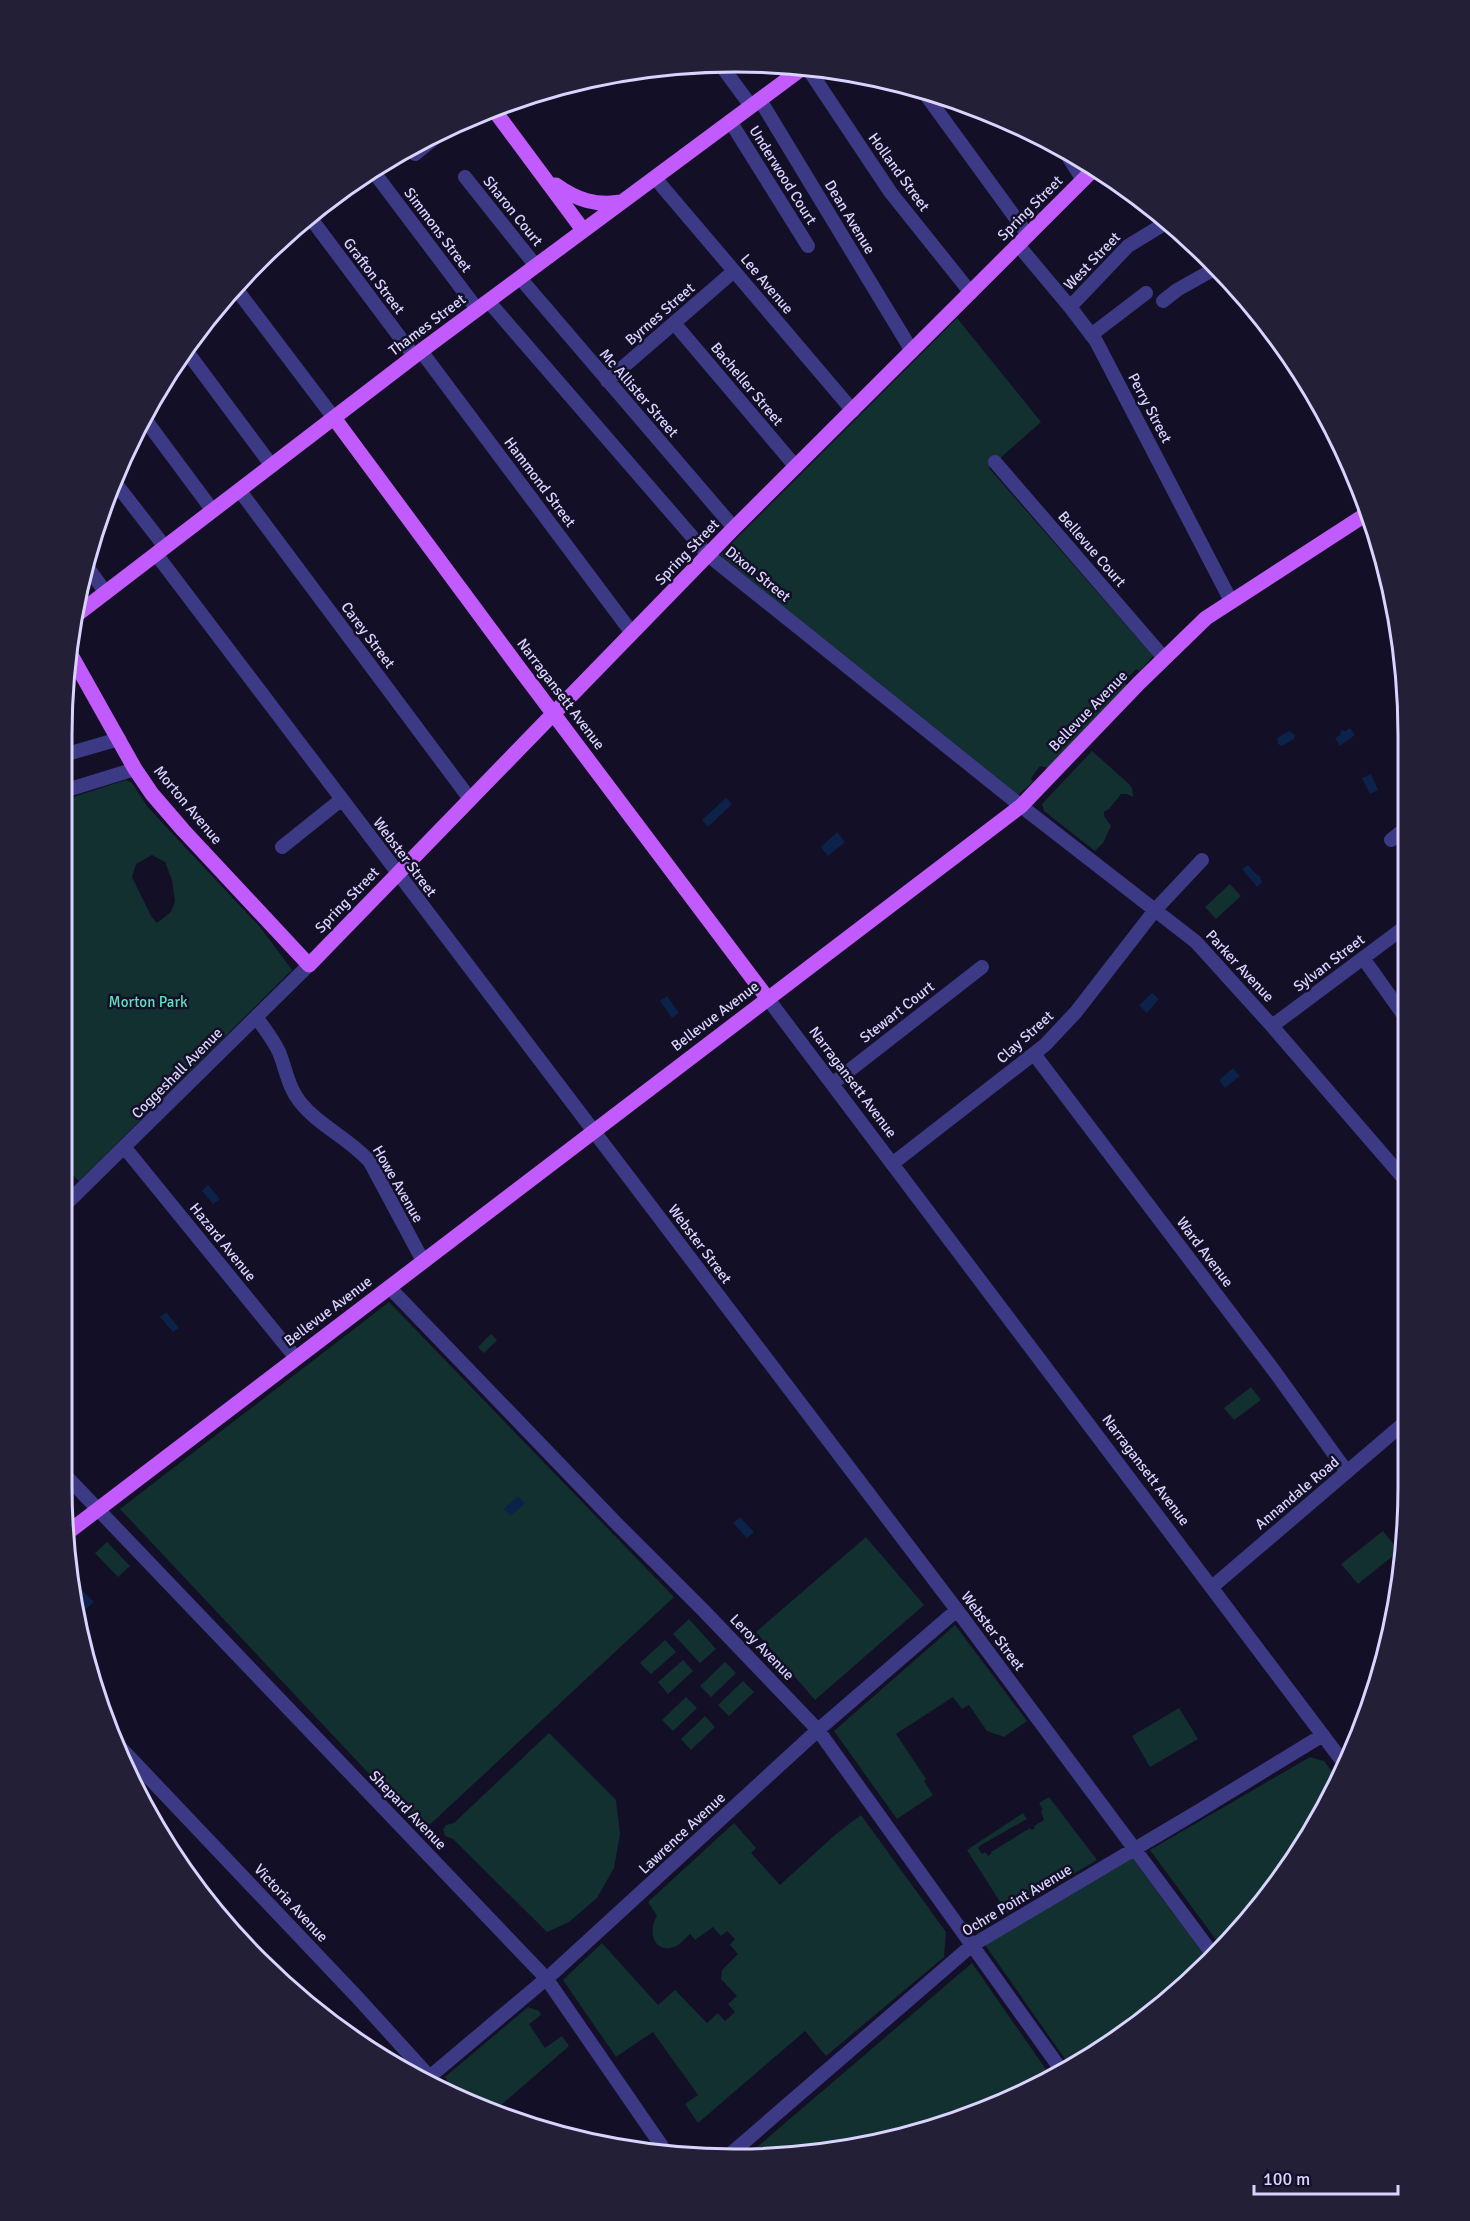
<svg xmlns="http://www.w3.org/2000/svg" width="1470" height="2221" viewBox="0 0 1470 2221" font-family="Signika,sans-serif">
  <style>
    .green { fill: #12302f; fill-rule: evenodd }
    .water { fill: #0c2248 }
    .lines { fill: none; stroke-linecap: round; stroke-linejoin: round }
    .minor { stroke: #3d3a85; stroke-width: 14 }
    .major { stroke: #c25bff; stroke-width: 15 }
    .labels { text-anchor: middle; stroke-width: 5; stroke-linejoin: round; paint-order: stroke }
    .street-label { font-size: 15px; fill: #d9d4ff; stroke: #130f26 }
    .park-label { font-size: 15px; fill: #5fe0c0; stroke: #130f26 }
    .rim { fill: none; stroke: #d9d4ff; stroke-width: 3 }
  </style>
  <rect width="100%" height="100%" fill="#130f26"/>
  <!-- green -->
  <path class="green" d="M957,318L1041,422L989,468L1153,656L1140,671L1136,669L1124,682L1127,686L1048,768L1040,766L1031,778L1033,782L1018,795L887,693L720,555Z
    M1092,751L1129,784L1132,788L1133,797L1127,794H1121L1109,809L1104,812V816L1111,826L1103,843L1095,851L1044,811L1042,804Z
    M126,780L132,783L147,806L169,830L260,927L292,970L79,1181L67,1170V799ZM152,855L165,862L172,880L175,901L171,912L157,923L151,916L132,877L136,864Z
    M1230,884L1241,896L1216,919L1205,907Z
    M389,1302L674,1597L423,1831L120,1509Z
    M491,1334L497,1340L484,1353L478,1347Z
    M1251,1387L1261,1400L1234,1420L1224,1408Z
    M1383,1531L1399,1551L1358,1584L1341,1564Z
    M866,1537L924,1605L815,1700L756,1632Z
    M107,1542L130,1566L118,1577L95,1553Z
    M689,1619L716,1649L700,1663L673,1634Z
    M955,1625L1027,1721L1004,1737L987,1731L969,1705L962,1709L953,1697L896,1734L926,1779L924,1781L933,1795L897,1819L834,1731Z
    M665,1640L676,1652L651,1674L640,1663Z
    M683,1660L693,1671L668,1694L658,1682Z
    M725,1662L736,1673L711,1697L700,1686Z
    M743,1681L754,1692L729,1716L718,1705Z
    M686,1697L697,1708L673,1731L662,1720Z
    M1179,1708L1198,1739L1150,1767L1132,1736Z
    M705,1716L715,1727L691,1750L681,1739Z
    M549,1733L616,1800L620,1834L614,1868L597,1898L569,1922L547,1932L453,1839L445,1836L443,1829L446,1825L454,1823Z
    M1310,1757L1324,1761L1340,1782L1339,1784L1241,1930L1222,1948L1150,1850Z
    M1049,1797L1097,1860L1058,1883L1054,1882L1046,1886L1047,1890L1007,1913L967,1850L1023,1813L1027,1819L981,1845L978,1848L982,1854L985,1852L988,1856L991,1854V1852L1030,1828L1032,1830L1035,1828L1034,1826L1044,1820L1041,1811L1043,1810L1039,1803Z
    M861,1815L946,1932L944,1957L826,2056L805,2031L698,2123L685,2104L698,2095L653,2032L616,2057L563,1980L602,1943L658,2005L675,1990L707,2023L718,2013L725,2021L735,2012L728,2004L737,1996L721,1979L722,1970L738,1954L730,1945L735,1939L727,1931L721,1936L713,1927L695,1940L690,1934C684,1940 678,1947 670,1948C651,1951 649,1927 657,1916L648,1902L734,1823L756,1848L751,1853L780,1885L836,1834Z
    M1132,1858L1209,1961L1145,2020L1072,2069L985,1945Z
    M972,1963L1052,2078L952,2124L867,2146L749,2154Z
    M528,2007L539,2011L541,2015L529,2024L545,2048L562,2036L569,2046L492,2113C465,2104 461,2100 445,2077Z"/>
  <!-- water -->
  <path class="water" d="M1350,728L1355,735L1340,746L1335,738L1340,735L1341,730L1345,731Z
    M1289,731L1295,735L1294,739L1282,746L1278,744L1277,738Z
    M1371,774L1378,790L1370,794L1362,778Z
    M726,798L732,804L708,827L702,820Z
    M837,832L845,842L828,856L821,847Z
    M1248,865L1257,875L1260,876L1262,882L1257,887L1242,869Z
    M1152,993L1159,999L1147,1013L1139,1005Z
    M667,996L679,1013L672,1018L660,1001Z
    M1233,1068L1240,1076L1225,1088L1219,1080Z
    M208,1185L220,1199L213,1204L202,1191Z
    M166,1312L179,1328L173,1332L160,1317Z
    M518,1496L525,1503L511,1516L504,1509Z
    M740,1517L754,1532L747,1538L733,1523Z
    M78,1586L94,1602L85,1610L73,1598L71,1592Z"/>
  <g class="lines">
    <!-- minor -->
    <path class="minor" d="M720,64L751,106
      M807,67L891,193L971,293
      M923,91L1028,235
      M760,100L912,351
      M730,121L808,246
      M1062,147L1083,180
      M415,154L448,127
      M373,171L477,309
      M465,177L536,266
      M655,178L853,411
      M309,216L414,356
      M1018,245L1070,307L1096,341L1231,601
      M520,278L734,528
      M234,286L334,418
      M1163,301L1177,290L1216,268
      M489,302L708,555L1021,806L1196,942L1272,1026L1405,1180
      M1070,307L1128,246L1169,221
      M674,323L796,467
      M1091,335L1146,293
      M421,351L632,633
      M188,353L272,466
      M607,381L734,271
      M144,418L213,511
      M995,462L1164,658
      M113,480L165,547
      M240,491L470,799
      M1367,513L1374,531
      M156,554L957,1610L1214,1956
      M86,565L106,593
      M67,754L119,739
      M67,790L135,769
      M1391,840L1406,828
      M282,847L342,799
      M1363,958L1405,1017
      M768,999L1346,1766
      M256,1017C264,1028 273,1039 279,1052C286,1069 288,1087 300,1102C319,1126 350,1139 370,1162L423,1261
      M1272,1026L1406,926
      M1034,1054L1275,1372L1347,1472
      M832,1084L982,967
      M125,1148L296,1358
      M892,1164L1045,1045L1076,1012L1155,910L1202,860
      M67,1203L309,965
      M389,1287L618,1525L703,1610L818,1730L1062,2071
      M67,1477L546,1978L668,2155
      M1212,1587L1403,1424
      M118,1745L358,1998L437,2085
      M427,2079L553,1973L818,1730L957,1610
      M728,2156L971,1946L1197,1812L1323,1735"/>
    <!-- major -->
    <path class="major" d="M494,110L583,230
      M556,185C577,200 596,206 621,202
      M334,418L519,668L768,999
      M75,616L421,351L804,67
      M67,648L135,769L152,794L183,830L309,965L734,528L1095,168
      M67,1533L1021,806L1139,683L1206,618L1368,513"/>
  </g>
  <g class="labels">
    <!-- street labels -->
    <g class="street-label">
      <text transform="translate(899 172) rotate(54)" y="5">Holland Street</text>
      <text transform="translate(783 175) rotate(58)" y="5">Underwood Court</text>
      <text transform="translate(1030 208) rotate(-45)" y="5">Spring Street</text>
      <text transform="translate(513 211) rotate(51)" y="5">Sharon Court</text>
      <text transform="translate(850 217) rotate(59)" y="5">Dean Avenue</text>
      <text transform="translate(438 230) rotate(53)" y="5">Simmons Street</text>
      <text transform="translate(1092 261) rotate(-46)" y="5">West Street</text>
      <text transform="translate(374 276) rotate(53)" y="5">Grafton Street</text>
      <text transform="translate(767 284) rotate(50)" y="5">Lee Avenue</text>
      <text transform="translate(660 314) rotate(-41)" y="5">Byrnes Street</text>
      <text transform="translate(427 325) rotate(-37)" y="5">Thames Street</text>
      <text transform="translate(747 384) rotate(50)" y="5">Bacheller Street</text>
      <text transform="translate(639 393) rotate(49)" y="5">Mc Allister Street</text>
      <text transform="translate(1150 408) rotate(62)" y="5">Perry Street</text>
      <text transform="translate(540 482) rotate(53)" y="5">Hammond Street</text>
      <text transform="translate(1092 549) rotate(49)" y="5">Bellevue Court</text>
      <text transform="translate(687 552) rotate(-46)" y="5">Spring Street</text>
      <text transform="translate(758 574) rotate(39)" y="5">Dixon Street</text>
      <text transform="translate(368 635) rotate(53)" y="5">Carey Street</text>
      <text transform="translate(561 694) rotate(53)" y="5">Narragansett Avenue</text>
      <text transform="translate(1088 711) rotate(-46)" y="5">Bellevue Avenue</text>
      <text transform="translate(188 805) rotate(50)" y="5">Morton Avenue</text>
      <text transform="translate(405 857) rotate(53)" y="5">Webster Street</text>
      <text transform="translate(347 900) rotate(-46)" y="5">Spring Street</text>
      <text transform="translate(1329 963) rotate(-37)" y="5">Sylvan Street</text>
      <text transform="translate(1240 966) rotate(47)" y="5">Parker Avenue</text>
      <text transform="translate(897 1012) rotate(-38)" y="5">Stewart Court</text>
      <text transform="translate(715 1016) rotate(-37)" y="5">Bellevue Avenue</text>
      <text transform="translate(1025 1037) rotate(-42)" y="5">Clay Street</text>
      <text transform="translate(177 1073) rotate(-45)" y="5">Coggeshall Avenue</text>
      <text transform="translate(853 1082) rotate(53)" y="5">Narragansett Avenue</text>
      <text transform="translate(398 1184) rotate(60)" y="5">Howe Avenue</text>
      <text transform="translate(223 1242) rotate(51)" y="5">Hazard Avenue</text>
      <text transform="translate(700 1244) rotate(53)" y="5">Webster Street</text>
      <text transform="translate(1205 1252) rotate(53)" y="5">Ward Avenue</text>
      <text transform="translate(328 1311) rotate(-37)" y="5">Bellevue Avenue</text>
      <text transform="translate(1146 1470) rotate(53)" y="5">Narragansett Avenue</text>
      <text transform="translate(1297 1493) rotate(-40)" y="5">Annandale Road</text>
      <text transform="translate(993 1631) rotate(53)" y="5">Webster Street</text>
      <text transform="translate(762 1647) rotate(46)" y="5">Leroy Avenue</text>
      <text transform="translate(408 1810) rotate(46)" y="5">Shepard Avenue</text>
      <text transform="translate(682 1833) rotate(-43)" y="5">Lawrence Avenue</text>
      <text transform="translate(1017 1900) rotate(-31)" y="5">Ochre Point Avenue</text>
      <text transform="translate(291 1903) rotate(47)" y="5">Victoria Avenue</text>
    </g>
    <!-- park labels -->
    <g class="park-label">
      <text x="148" y="1007">Morton Park</text>
    </g>
  </g>
  <!-- crop -->
  <path d="M0 0H1470V2221H0ZM735 72H735A663 663 0 0 1 1398 735V1486A663 663 0 0 1 735 2149H735A663 663 0 0 1 72 1486V735A663 663 0 0 1 735 72Z" fill="#231f37" fill-rule="evenodd"/>
  <path class="rim" d="M735 72H735A663 663 0 0 1 1398 735V1486A663 663 0 0 1 735 2149H735A663 663 0 0 1 72 1486V735A663 663 0 0 1 735 72Z"/>
  <!-- scale -->
  <path d="M1254 2185v9h144v-9" fill="none" stroke="#d9d4ff" stroke-width="3"/>
  <text x="1263" y="2185" font-size="18" fill="#d9d4ff" stroke="#130f26" stroke-width="4.5" paint-order="stroke">100 m</text>
</svg>
